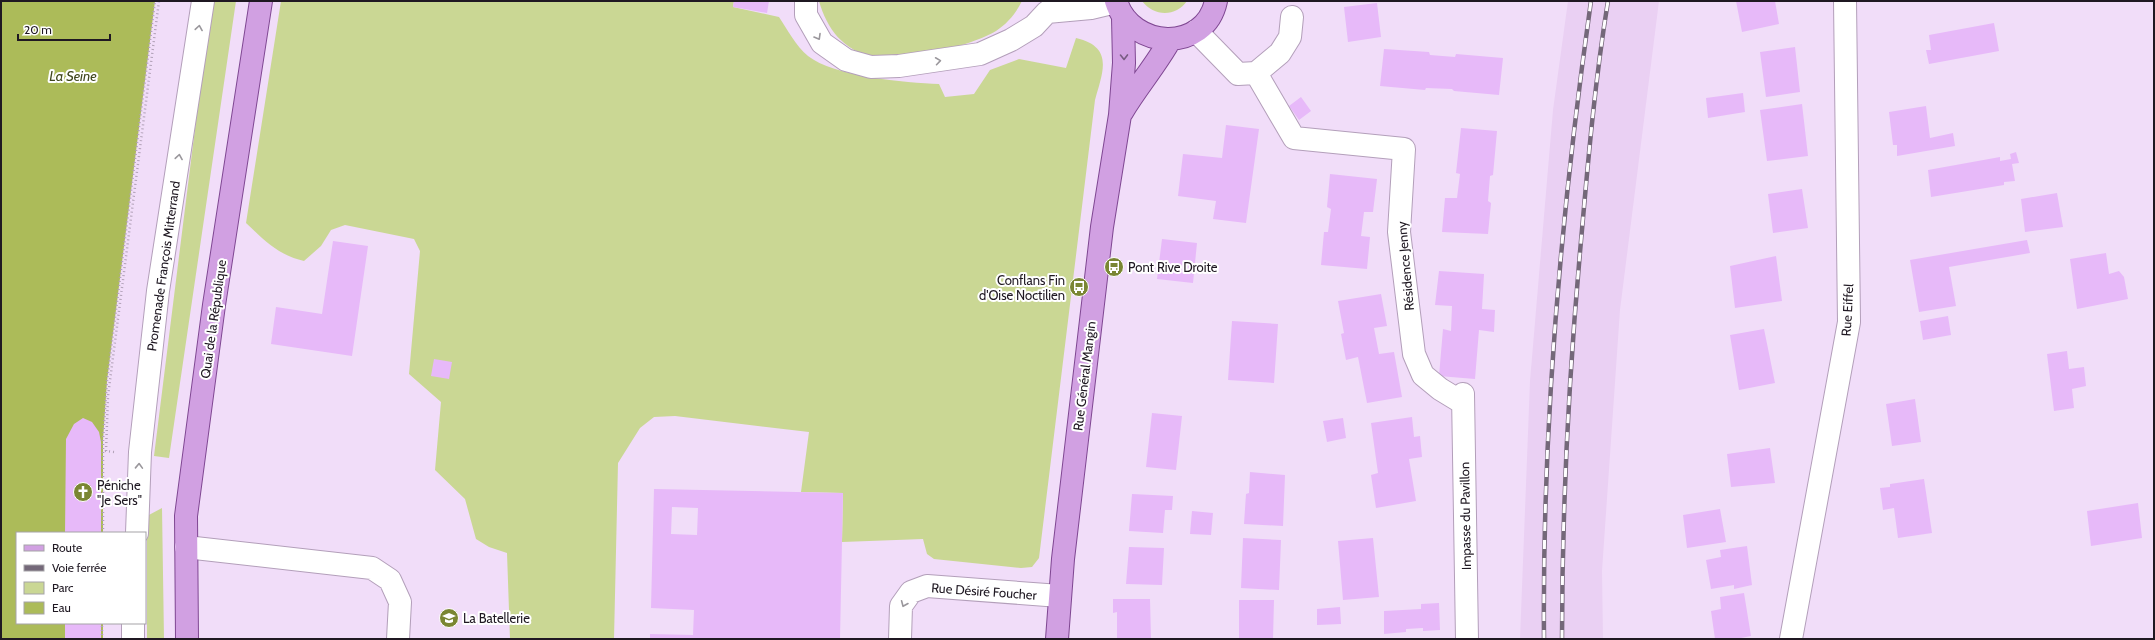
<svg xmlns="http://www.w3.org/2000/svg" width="2155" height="640" viewBox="0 0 2155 640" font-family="Cabin,sans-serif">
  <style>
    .built { fill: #ead0f3 }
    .green { fill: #cad794 }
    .water { fill: #acbb59 }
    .building { fill: #e7b9f9; fill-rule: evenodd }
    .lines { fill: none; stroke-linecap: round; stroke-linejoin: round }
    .minor-casing { stroke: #b39fba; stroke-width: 24 }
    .major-casing { stroke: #7f4792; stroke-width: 24 }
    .path { stroke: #b1a1b7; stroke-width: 2.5; stroke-dasharray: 1 3; stroke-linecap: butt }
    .minor { stroke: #fff; stroke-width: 22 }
    .major { stroke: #d1a0e2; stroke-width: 22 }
    .rail-casing { stroke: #746879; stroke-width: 4.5 }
    .rail { stroke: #fff; stroke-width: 3; stroke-dasharray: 9; stroke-linecap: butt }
    .oneway { stroke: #9a979c }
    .oneway2 { stroke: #785c82 }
    .labels { text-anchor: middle; stroke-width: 4; stroke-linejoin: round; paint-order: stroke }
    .street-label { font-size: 13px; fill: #1f1822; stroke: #fff }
    .poi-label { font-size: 13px; fill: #1f1822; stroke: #fff; text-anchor: start }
    .water-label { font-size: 14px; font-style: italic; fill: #40471e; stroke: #fff }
  </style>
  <rect width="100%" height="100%" fill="#f1ddf9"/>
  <!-- built -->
  <path class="built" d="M1568,1H1659L1620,310L1602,571L1603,639H1520L1530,381L1553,110Z"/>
  <!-- green -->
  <path class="green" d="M211,1H236L169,458L154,456Z
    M281,1H734L733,7L779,17C787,29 796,46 808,56C833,76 906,83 939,84L945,97L974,94L990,70L1019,59L1066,68L1076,38C1114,47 1103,71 1095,100L1039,558L1032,567L1021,568L934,559L927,554L923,539L842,542L843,493L801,492L809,432L675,416L654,417L640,428L618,463L614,639H510L507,553L489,547L476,539L465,499L435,470L441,402L409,374L420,251L414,239L345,225L331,230L321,246L304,261C278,255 265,241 246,223Z
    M819,1H1022C1016,13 1008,23 996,31C974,45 899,64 873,57C843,50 827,29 819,1Z
    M1142,1H1187C1176,17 1154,17 1142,1Z
    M162,508L164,639H147V516Z"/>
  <!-- water -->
  <path class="water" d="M1,1H155L107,381L103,440V533H17V623H103V639H1Z"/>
  <!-- building -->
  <path class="building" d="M734,1H769L767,13L733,7Z
    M1736,1H1775L1779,24L1742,32Z
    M1377,3L1381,37L1348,42L1344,7Z
    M1994,23L1999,51L1929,64L1926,50H1931L1929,35Z
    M1795,47L1800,92L1766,97L1760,52Z
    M1384,49L1429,52L1430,55L1455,57L1456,54L1503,58L1499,95L1454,91L1452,89L1426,88L1425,90L1380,86Z
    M1743,93L1745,112L1708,118L1706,98Z
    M1301,97L1311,111L1299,120L1289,106Z
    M1802,104L1808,156L1767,161L1760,110Z
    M1926,106L1930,138L1953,133L1955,146L1897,156V145H1893L1889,112Z
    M1226,125L1259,129L1246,223L1213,219L1216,201L1178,196L1183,154L1222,158Z
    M1461,128L1497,131L1493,175L1490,176L1488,201L1491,203L1488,234L1442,232L1445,198H1457L1460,174L1456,173Z
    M2016,152L2019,163L2012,164L2015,181L2004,182V185L1931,197L1928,170L2000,157V161L2011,159L2010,154Z
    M1330,174L1377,179L1373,212H1364L1361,236L1370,237L1367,269L1321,265L1324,232H1328L1331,209L1327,207Z
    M1802,189L1808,228L1773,233L1768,194Z
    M2057,193L2063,227L2025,232L2021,199Z
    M1162,239L1197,243L1193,283L1157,279Z
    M2027,240L2030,253L1949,267L1956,306L1919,312L1910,260Z
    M333,241L368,246L352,356L271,344L276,307L322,314Z
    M2106,253L2109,274L2119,271L2124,277L2128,299L2077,309L2070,259Z
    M1776,256L1782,301L1735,308L1730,266Z
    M1439,271L1484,274L1482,309L1495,310L1494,332L1479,330L1475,379L1439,376L1443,329L1451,331L1452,306L1435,305Z
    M1381,294L1387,326L1374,328L1379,354L1394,352L1402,397L1367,403L1358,357L1346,360L1341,334L1344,333L1338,301Z
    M1948,316L1951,335L1923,340L1920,321Z
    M1232,321L1278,324L1274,383L1228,380Z
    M1764,329L1775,383L1739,390L1730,335Z
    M2067,351L2069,369L2084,367L2086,386L2072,389L2074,408L2054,411L2047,354Z
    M434,359L452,362L449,379L431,376Z
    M1915,399L1921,442L1892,446L1886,404Z
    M1152,413L1182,416L1176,470L1146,467Z
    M1412,417L1414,437L1420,436L1422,457L1409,459L1416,501L1376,508L1371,475L1378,473L1371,423Z
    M83,418L92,422L99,432L101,442V533H65L66,439L74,424Z
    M1343,418L1346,438L1327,442L1323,421Z
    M1770,448L1775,483L1731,487L1727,454Z
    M1250,472L1285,475L1283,526L1244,524L1246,494L1249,493Z
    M1924,479L1932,533L1898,538L1894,508L1883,510L1880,488L1890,487V484Z
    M654,489L843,493L840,639H650V634L693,635L694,610L651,608ZM672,507L698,508L697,535L671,534Z
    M1132,494L1173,496L1172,510H1165L1163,533L1129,531Z
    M2138,503L2142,538L2091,546L2087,511Z
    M1720,509L1726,542L1687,548L1683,515Z
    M1192,511L1213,513L1211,535L1190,534Z
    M1243,538L1281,540L1279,590L1241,588Z
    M1373,538L1379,597L1343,600L1338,541Z
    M1747,546L1752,585L1734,589V585L1711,589L1706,560L1721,557L1720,550Z
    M1129,547L1164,548L1162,585L1126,584Z
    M1744,593L1751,636L1736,639H1715L1711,611L1721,609L1720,597Z
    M1113,599H1150L1151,639H1117V612L1113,613Z
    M1239,600H1274L1273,639H1239Z
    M1439,603L1440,630L1423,631V628L1406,629V632L1384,634V611L1421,609V604Z
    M1340,607L1341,624L1317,625V609Z
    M65,623H101V639H65Z"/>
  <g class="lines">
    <!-- minor casing -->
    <g class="minor-casing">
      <path id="minor" d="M806,1V15L822,43L846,60L871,67L899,66L980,54L1011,40L1034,26L1047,12L1091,8L1116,2
        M1196,31L1238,74L1256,73L1280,53L1290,37L1292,17
        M1256,73L1294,138L1404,149L1399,232L1414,354L1423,375L1440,389L1463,403
        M1463,394L1467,639
        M137,533L140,452L158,291L203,1
        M186,547L372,568L390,580L400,602L398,639
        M133,639V623
        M900,639L901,606L911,592L927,586L1060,596
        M1791,639L1849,322L1845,1"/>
    </g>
    <!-- major casing -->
    <g class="major-casing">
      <path id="major" d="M1116,1C1131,50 1205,53 1216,1
        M1122,112C1137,87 1156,65 1170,40
        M187,639L186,516L214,305L261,1
        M1057,639L1063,559L1102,227L1120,115L1124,63L1123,18"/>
    </g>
    <!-- path -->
    <path class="path" d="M114,452L106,451L108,396L159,1
      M103,533V440L107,381L155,1
      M102,639V623"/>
    <!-- minor -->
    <use href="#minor" class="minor"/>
    <!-- major -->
    <use href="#major" class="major"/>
    <!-- rail casing -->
    <g class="rail-casing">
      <path id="rail" d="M1544,639C1542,426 1561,212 1591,1
        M1562,639C1562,506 1569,373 1581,241C1588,161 1595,80 1608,1"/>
    </g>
    <!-- rail -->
    <use href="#rail" class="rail"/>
  </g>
  <!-- one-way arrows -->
  <defs><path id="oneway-chevron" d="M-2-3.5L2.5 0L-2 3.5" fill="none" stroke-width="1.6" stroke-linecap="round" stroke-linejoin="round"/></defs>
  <g class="oneway">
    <use href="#oneway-chevron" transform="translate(199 28) rotate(-81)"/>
    <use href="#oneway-chevron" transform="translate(818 37) rotate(60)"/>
    <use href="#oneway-chevron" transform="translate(938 61) rotate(-8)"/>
    <use href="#oneway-chevron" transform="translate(179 157) rotate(-81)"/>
    <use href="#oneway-chevron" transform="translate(139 466) rotate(-88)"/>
    <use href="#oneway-chevron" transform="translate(904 604) rotate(113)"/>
  </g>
  <use class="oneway2" href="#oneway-chevron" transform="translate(1124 57) rotate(89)"/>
  <!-- icons -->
  <defs>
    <g id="bus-disc" transform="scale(1)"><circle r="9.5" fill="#7a8633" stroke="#fff"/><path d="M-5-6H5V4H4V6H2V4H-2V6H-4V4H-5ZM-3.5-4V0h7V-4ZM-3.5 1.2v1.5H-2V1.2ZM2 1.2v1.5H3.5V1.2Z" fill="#fff"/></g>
    <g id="church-disc" transform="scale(1)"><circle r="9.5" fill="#7a8633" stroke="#fff"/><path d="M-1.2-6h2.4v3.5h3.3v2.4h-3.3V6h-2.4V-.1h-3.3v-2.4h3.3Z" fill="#fff"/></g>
    <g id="school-disc" transform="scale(1)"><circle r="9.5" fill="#7a8633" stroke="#fff"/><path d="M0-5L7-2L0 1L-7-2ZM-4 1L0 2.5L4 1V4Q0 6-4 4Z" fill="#fff"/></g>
  </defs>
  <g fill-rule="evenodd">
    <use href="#bus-disc" x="1114" y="267"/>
    <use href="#bus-disc" x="1079" y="287"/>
    <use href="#church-disc" x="83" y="492"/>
    <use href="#school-disc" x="449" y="618"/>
  </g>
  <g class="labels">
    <!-- street labels -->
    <g class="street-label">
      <text transform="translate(163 266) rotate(-82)" y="5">Promenade François Mitterrand</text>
      <text transform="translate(1405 266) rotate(-95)" y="5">Résidence Jenny</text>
      <text transform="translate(1847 310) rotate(-87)" y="5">Rue Eiffel</text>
      <text transform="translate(213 319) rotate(-82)" y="5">Quai de la République</text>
      <text transform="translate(1084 376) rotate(-83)" y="5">Rue Général Mangin</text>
      <text transform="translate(1465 516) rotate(-91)" y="5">Impasse du Pavillon</text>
      <text transform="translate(984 591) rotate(4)" y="5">Rue Désiré Foucher</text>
    </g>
    <!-- poi labels -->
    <g class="poi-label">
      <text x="1128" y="272">Pont Rive Droite</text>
      <text x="1065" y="285" text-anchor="end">Conflans Fin<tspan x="1065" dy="15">d'Oise Noctilien</tspan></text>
      <text x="97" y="490">Péniche<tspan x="97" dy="15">"Je Sers"</tspan></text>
      <text x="463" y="623">La Batellerie</text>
    </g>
    <!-- water labels -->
    <g class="water-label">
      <text x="73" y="81">La Seine</text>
    </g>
  </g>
  <!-- border -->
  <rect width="2155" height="640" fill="none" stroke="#1f1822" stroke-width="4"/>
  <!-- legend -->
  <rect x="16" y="532" width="130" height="92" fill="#ffffff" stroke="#a5a3a7"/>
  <rect x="24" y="545" width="20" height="6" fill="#d1a0e2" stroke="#a5a3a7"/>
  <text x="52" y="552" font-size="12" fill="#1f1822">Route</text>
  <rect x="24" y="565" width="20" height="6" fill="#746879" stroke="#a5a3a7"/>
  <text x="52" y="572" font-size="12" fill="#1f1822">Voie ferrée</text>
  <rect x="24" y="582" width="20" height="12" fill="#cad794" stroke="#a5a3a7"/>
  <text x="52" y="592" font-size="12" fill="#1f1822">Parc</text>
  <rect x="24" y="602" width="20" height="12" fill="#acbb59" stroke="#a5a3a7"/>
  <text x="52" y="612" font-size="12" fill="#1f1822">Eau</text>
  <!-- scale -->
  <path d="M18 34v6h92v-6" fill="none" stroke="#1f1822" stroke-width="2"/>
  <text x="24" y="34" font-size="12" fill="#1f1822" stroke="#ffffff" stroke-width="3" paint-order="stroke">20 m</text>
</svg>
